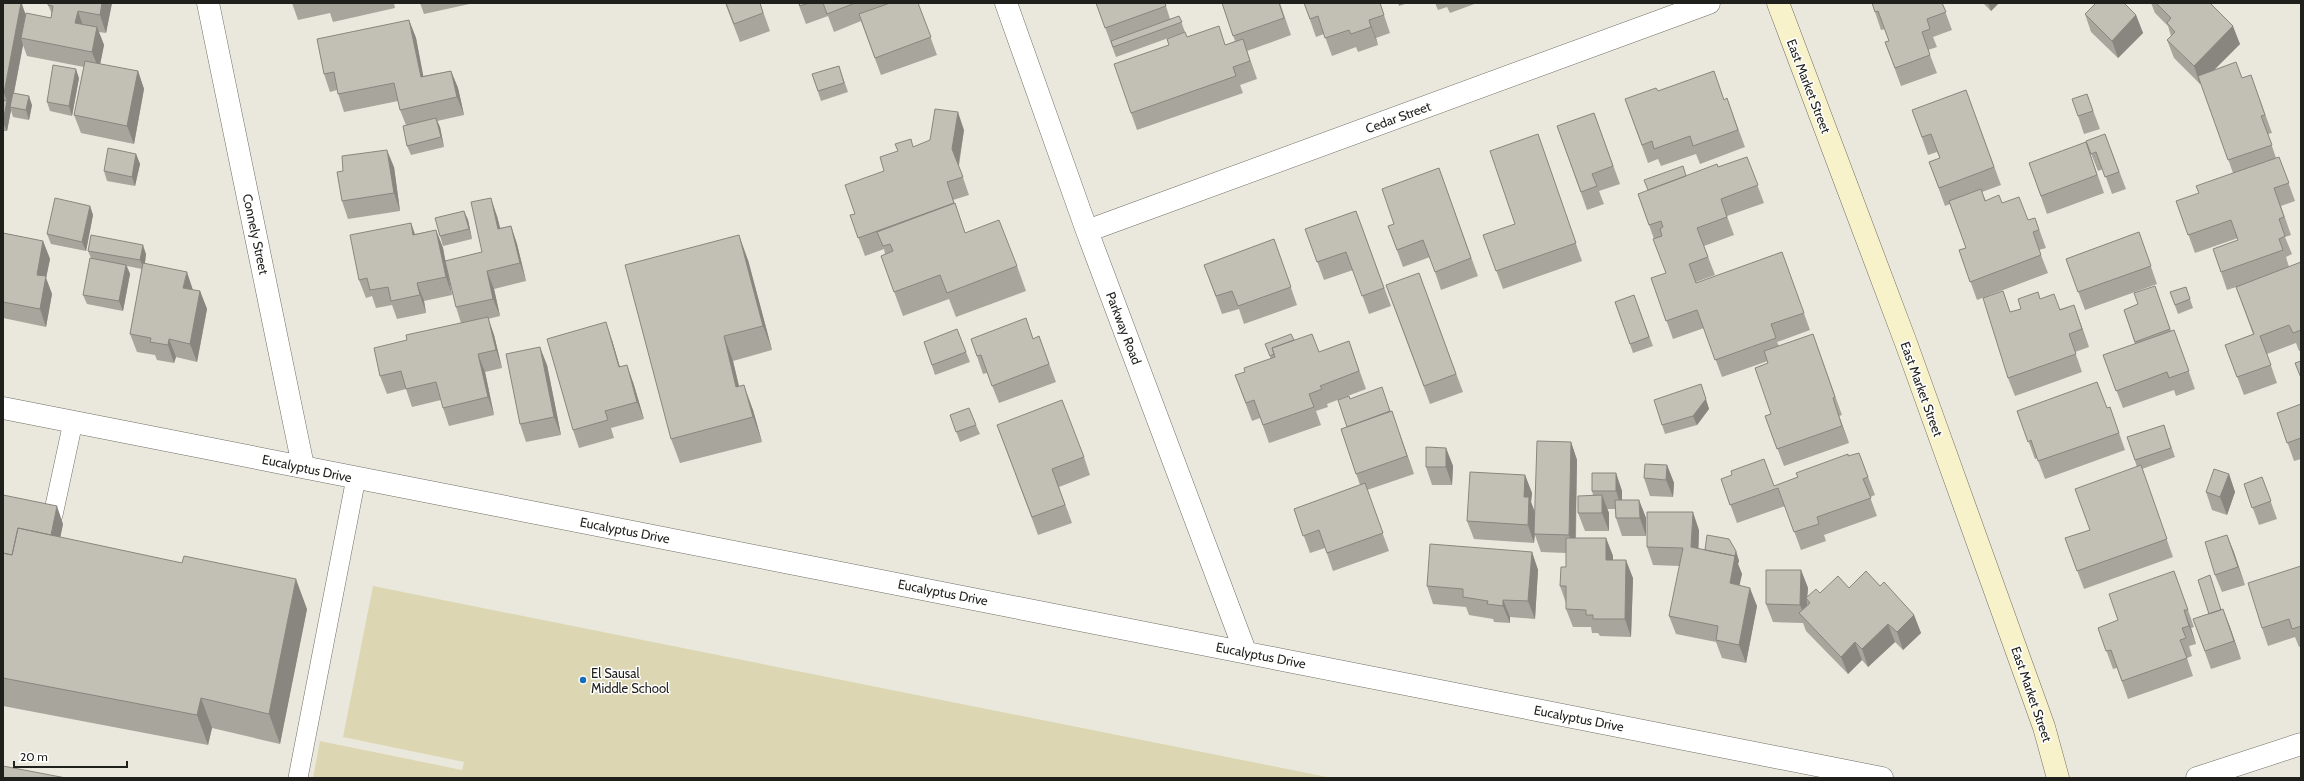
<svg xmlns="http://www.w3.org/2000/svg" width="2304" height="781" viewBox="0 0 2304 781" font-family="Cabin,sans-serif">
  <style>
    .park { fill: #dcd7b2 }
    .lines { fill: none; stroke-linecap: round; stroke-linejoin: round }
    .service-casing { stroke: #6f6d63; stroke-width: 20 }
    .minor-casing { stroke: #6f6d63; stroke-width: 23 }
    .secondary-casing { stroke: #6f6d63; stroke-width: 23 }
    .service { stroke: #fff; stroke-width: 19 }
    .minor { stroke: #fff; stroke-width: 22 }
    .secondary { stroke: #f8f2cb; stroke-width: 22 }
    .wall { fill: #a7a59c }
    .shaded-wall { fill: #88867f }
    .building { fill: #c2c0b5; stroke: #88867f }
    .poi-dot { fill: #156dba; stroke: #fff; stroke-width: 1.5 }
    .labels { text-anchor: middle; stroke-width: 3; stroke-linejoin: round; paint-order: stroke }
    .street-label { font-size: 13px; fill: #1f1f1b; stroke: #fff }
    .poi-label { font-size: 13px; fill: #1f1f1b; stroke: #fff; text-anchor: start }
  </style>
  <rect width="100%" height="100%" fill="#eae8dd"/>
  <!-- park -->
  <path class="park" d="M373,586L1332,778H313L320,741L462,770L464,762L343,737Z"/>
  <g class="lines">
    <!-- service casing -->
    <g class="service-casing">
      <path id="service" d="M53,515L73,422
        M298,778L356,478"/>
    </g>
    <!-- minor casing -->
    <g class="minor-casing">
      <path id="minor" d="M208,3L303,466
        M1006,3L1087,231L1245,651
        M1087,231L1709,3
        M3,408L1882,778
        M2197,778L2301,744"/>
    </g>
    <!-- secondary casing -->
    <g class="secondary-casing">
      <path id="secondary" d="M1778,3L1906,343L2044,727L2058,778"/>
    </g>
    <!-- service -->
    <use href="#service" class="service"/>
    <!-- minor -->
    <use href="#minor" class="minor"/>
    <!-- secondary -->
    <use href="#secondary" class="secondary"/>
  </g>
  <!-- wall -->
  <path class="wall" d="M3,3H22L25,14L51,18L52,14L48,5L112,3L106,33L99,32L104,45L100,64L138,71L144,89L134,144L81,133L74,115L84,67L27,56L23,45L14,93L32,105L29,120L13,117L11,110L7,131H3Z
    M292,3H394L395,8L333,22L330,13L298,20Z
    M420,3H474L424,14Z
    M725,3H760L770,31L740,42Z
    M798,3H918L937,55L881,75L861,21L834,32L828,16L806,24Z
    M1096,3H1165L1170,19L1179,16L1185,32L1116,57Z
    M1222,3H1280L1291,35L1247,51L1257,79L1240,85L1243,93L1137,130L1131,113L1169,45H1226L1235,41Z
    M1304,3H1380L1390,33L1376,38L1378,45L1358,52L1356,47L1332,56L1324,34L1316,37Z
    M1398,3H1408L1399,6Z
    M1435,3H1477L1450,13L1447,7L1438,10Z
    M1872,3H1942L1952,30L1933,37L1937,47L1928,50L1937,73L1901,86L1885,42L1889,41L1885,29L1881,30Z
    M1983,3H1999L1991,11Z
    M2151,3H2210L2240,44L2214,70L2242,78L2251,75L2272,133L2268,134L2276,158L2279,157L2295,201L2281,206L2291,235L2285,237L2292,254L2286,257L2289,267L2301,262V351H2299L2296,343L2267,354L2277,383L2244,395L2225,345L2253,334L2236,287L2227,290L2213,249L2238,240V238L2195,253L2176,201L2199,193L2233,173L2201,83L2200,84L2174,58L2167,40L2171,36L2168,26L2155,13Z
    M2085,14L2136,15L2143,33L2118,58L2091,32Z
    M409,20L416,38L423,76L451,71L458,88L464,115L437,121L440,127L444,147L411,155L407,146L406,125L400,110L398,101L344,112L337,90L330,92L324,74Z
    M839,66L848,92L821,101L812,74Z
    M79,78L72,116L50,111L47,102Z
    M1966,90L2001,185L1982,192L1986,201L2002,203L2028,220L2035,218L2046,248L2039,250L2048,273L1977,300L1959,250L1966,248L1950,204L1945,206L1929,162L1940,158L1937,152L1928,155L1912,110Z
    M1658,91L1724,100L1727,98L1745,147L1700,164L1696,154L1661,166L1658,159L1648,163L1625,99Z
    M2087,94L2100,129L2084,134L2078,116Z
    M1594,113L1620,184L1599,191L1604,204L1587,210L1557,126Z
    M964,130L959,166L969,195L953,200L965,233L1017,266L1026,291L956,317L949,299L903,316L881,256L885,254L884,249L865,256L850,215L855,214L898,151L913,147Z
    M1538,134L1582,261L1503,289L1483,235L1515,224Z
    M2105,134L2126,189L2112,194L2103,169L2098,171L2086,141Z
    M2086,142L2104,193L2047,214L2029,163Z
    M136,154L140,164L135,186L107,181L104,171Z
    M1747,157L1764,203L1727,216L1734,235L1704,246L1715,275L1696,282V283L1782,252L1810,330L1777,342L1779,346L1813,334L1842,415L1839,416L1849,443L1784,466L1765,416L1771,414L1768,361L1722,377L1704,328L1673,339L1651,278L1666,273L1654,239L1638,194L1718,167Z
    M394,167L400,211L348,219L342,201L343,171Z
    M1439,168L1478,276L1441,290L1430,257L1403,267L1388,226L1394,224Z
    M90,206L93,215L86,251L51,244L47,234Z
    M464,211L468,220L472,239L443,246L440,236Z
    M1356,211L1391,306L1369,314L1353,270L1324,280L1305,229Z
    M497,216L500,228L511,226L517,244L526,281L494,289L500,316L488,319L494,335L502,368L485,372L494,415L449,426L443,408L441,400L412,407L406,389L387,394L380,376L407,340L461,323L456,307L446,266L452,295L424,301L426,313L397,319L392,305L376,308L372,296L366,298L359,280L411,223L415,234L436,230L443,248L445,261L482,252Z
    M2139,232L2157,284L2085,310L2066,259Z
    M3,233L43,241L50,259L46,278L52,294L46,327L3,318Z
    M1274,239L1297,305L1244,324L1239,309L1222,314L1204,265Z
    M88,251L146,254L145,264L193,290L200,291L207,309L197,362L176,357L174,363L157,360L155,355L137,352L130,334L142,269L127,266L130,274L123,311L87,304L83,295L91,258Z
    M748,260L772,350L733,361L739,386L753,410L762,442L680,463L671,439Z
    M1419,273L1463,392L1430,404L1386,285Z
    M2155,286L2171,331L2174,330L2195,389L2176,396L2174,390L2123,408L2103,355L2135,344L2124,310L2138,304Z
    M2186,287L2193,308L2178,314L2170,292Z
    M2003,291L2010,312L2021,309L2040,299L2060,309L2074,305L2089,347L2075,352L2082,372L2015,396L2008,378Z
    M1634,295L1653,346L1633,353L1615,302Z
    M957,329L970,362L935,375L924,342Z
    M1039,336L1056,382L999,403L987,373L983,374L971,339H1033Z
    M612,340L620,367L633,382L644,419L611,428L614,438L579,448L573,430Z
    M1294,340L1319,352L1349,341L1366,389L1327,404L1328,407L1316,411L1321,425L1269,443L1260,418L1252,421L1235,375L1245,372L1244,368L1271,359L1265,344Z
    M547,365L561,435L526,442L520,424Z
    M1701,384L1709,409L1697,425L1665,434L1662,425Z
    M1350,399L1390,411L1398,429L1414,474L1367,490L1389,551L1333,571L1325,548L1310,553L1294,509L1360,485L1341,429L1347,427Z
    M2301,404V459L2294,461L2277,413Z
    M2110,407L2125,450L2045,479L2037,458L2035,459L2017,411L2107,408Z
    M950,415L976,425L980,434L960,442Z
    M997,425L1084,457L1090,475L1059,487L1072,523L1038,535Z
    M2164,425L2175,457L2142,469L2173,557L2084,589L2065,538L2090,530L2137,467L2127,437Z
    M1571,442L1577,460L1576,538H1606L1613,556V560L1633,578L1631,637L1600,636L1598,633H1592L1591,627H1573L1566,609V603L1560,586L1566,567V553L1541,552L1535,535L1534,543L1474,539L1467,521L1525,475L1532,493L1531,502L1535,513Z
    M1446,448L1453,466L1452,485H1432L1426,467Z
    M1859,453L1875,495L1870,497L1877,516L1824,535L1826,541L1801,550L1785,506L1737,523L1721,479L1774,486L1798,477L1848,456Z
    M1667,465L1674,483L1673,497L1650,496L1644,478Z
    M1616,473L1622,491V500H1639L1646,518V536H1622L1616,518L1615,509H1607L1609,513V531H1585L1578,513L1593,495L1592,491Z
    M2229,474L2235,492L2227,515L2212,510L2206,492Z
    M2262,477L2277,519L2259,525L2244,484Z
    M3,495L63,524L60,537L307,609L280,744L212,728L208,745L3,706Z
    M1699,530L1698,549L1705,550L1736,551L1739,561L1738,564L1742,574L1739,585L1757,606L1746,663L1722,658L1716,642L1676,634L1669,616L1680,566L1653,565L1647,547Z
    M2227,535L2245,585L2222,592L2215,575Z
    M1532,552L1538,570L1535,619L1510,617V623L1494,622L1493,619L1469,615L1466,607L1433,604L1427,586Z
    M2301,566V646L2299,647L2295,637L2268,646L2262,628Z
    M1801,570L1808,588L1807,597L1820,593L1849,588L1880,586L1914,615L1921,633L1903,650L1895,642L1868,667L1862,660L1848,674L1806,631L1803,623L1773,622L1766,604Z
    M2174,571L2194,627L2191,628L2196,644L2189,646L2192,656L2187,658L2193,676L2128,699L2117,668L2113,669L2098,628L2118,620Z
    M2222,609L2230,627L2241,659L2211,669L2193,619Z"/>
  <!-- shaded-wall -->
  <path class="shaded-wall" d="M21,3L28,20L21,38L23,45L11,108L10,107L11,110L7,131L3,122L7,101L4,93Z
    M102,3H112L106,33L100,15Z
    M1988,3H1999L1991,11Z
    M78,11L84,29L75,23Z
    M2136,15L2143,33L2118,58L2112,41Z
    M409,20L416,38L427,95L421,77Z
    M1369,20L1376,38L1378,45L1371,27Z
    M2233,26L2240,44L2200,84L2194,66Z
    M97,27L104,45L99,70L92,52Z
    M1243,39L1249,57L1257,79L1250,61Z
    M76,69L79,78L72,116L69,106Z
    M138,71L144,89L134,144L127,126Z
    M451,71L458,88L464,115L457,97Z
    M29,96L32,105L29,120L26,110Z
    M958,112L964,130L958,167L952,149Z
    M436,118L440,127L444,147L441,137Z
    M387,150L394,167L400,211L394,193Z
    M136,154L140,164L135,186L132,177Z
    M491,198L497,216L505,247L498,229Z
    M90,206L93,215L86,251L82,242Z
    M464,211L468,220L472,239L469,229Z
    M411,223L417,241L413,235Z
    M511,226L517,244L526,281L520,263Z
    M436,230L443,248L452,295L446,277Z
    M739,235L748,260L772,350L763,326Z
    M43,241L50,259L46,278L52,294L46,327L40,309L37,275Z
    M143,245L146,254L144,269L140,260Z
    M126,265L130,274L123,311L119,301Z
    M487,271L494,289L500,316L493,299Z
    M187,272L193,290L183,288Z
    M417,283L424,301L426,313L420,295Z
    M200,291L207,309L197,362L190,344Z
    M2074,305L2080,322L2089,347L2082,329Z
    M488,317L494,335L502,368L496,350Z
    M606,322L612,340L625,385L619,367Z
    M724,336L733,361L745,412L736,387Z
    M169,339L176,357L174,363L168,345Z
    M540,347L547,365L561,435L554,417Z
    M478,354L485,372L494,415L488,397Z
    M627,365L633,382L644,419L637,402Z
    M1701,384L1709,409L1697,425L1693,416Z
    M744,385L753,410L762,442L753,417Z
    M1833,398L1839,416L1849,443L1842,426Z
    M1392,411L1398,429L1414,474L1407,456Z
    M1571,442L1577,460L1575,553L1569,535Z
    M1446,448L1453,466L1452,485L1446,467Z
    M1667,465L1674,483L1673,497L1666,480Z
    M1616,473L1622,491V509L1616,491Z
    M2229,474L2235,492L2227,515L2220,497Z
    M1525,475L1532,493L1531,502L1536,515L1534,543L1528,525L1524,497Z
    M1602,495L1609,513V531L1602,513Z
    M1639,500L1646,518V536L1640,518Z
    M57,506L63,524L55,564L49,546Z
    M1693,512L1699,530L1698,565L1691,547Z
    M2227,535L2234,552L2245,585L2238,567Z
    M1606,538L1613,556V578L1606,560Z
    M1736,551L1739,561L1738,564L1742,574L1736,601L1730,583Z
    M1532,552L1538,570L1535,619L1528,601Z
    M1626,560L1633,578L1631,637L1625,619Z
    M1801,570L1808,588L1807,600L1806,598L1807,602V621L1806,620L1800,605Z
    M296,579L307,609L280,744L269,714Z
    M1750,588L1757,606L1746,663L1739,645Z
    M1503,600L1510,617V623L1503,606Z
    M2223,609L2230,627L2241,659L2234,641Z
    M2184,610L2191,628L2196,644L2189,626Z
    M1914,615L1921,633L1903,650L1897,632Z
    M1888,624L1895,642L1868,667L1862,649Z
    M1855,642L1862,660L1848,674L1841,657Z
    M201,698L212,728L208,745L197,715Z"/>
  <!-- building -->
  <path class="building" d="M3,3H21L4,93L3,92Z
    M48,3H102L100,15L78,11L75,23L97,27L92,52L21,38L26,13L51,18L53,6L48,5Z
    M726,3H760L763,13L734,24Z
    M799,3H809L800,6Z
    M823,3H855L827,14Z
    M890,3H918L931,37L875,58L859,14Z
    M1096,3H1165L1166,6L1105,28Z
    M1222,3H1279L1284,18L1233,36Z
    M1304,3H1380L1384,15L1369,20L1371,27L1351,34L1349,30L1325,38L1318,16L1310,19Z
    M1872,3H1942L1946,12L1927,19L1930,29L1922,32L1930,55L1895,68L1885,42L1889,41L1878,11L1875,12Z
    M2096,3H2124L2136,15L2112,41L2085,14Z
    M2156,3H2210L2233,26L2194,66L2167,40L2175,32L2167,23L2171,18Z
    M1179,16L1182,22L1113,47L1111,41Z
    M409,20L421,77L451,71L457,97L400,110L394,83L338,94L334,72L324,74L317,39Z
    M1219,26L1225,45L1243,39L1250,61L1233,67L1236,76L1131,113L1114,64L1169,45L1167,39L1185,32L1187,37Z
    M85,61L138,71L127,126L74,115Z
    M2236,62L2242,78L2251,75L2265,115L2261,116L2272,145L2228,160L2198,76Z
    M53,65L76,69L69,106L47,102Z
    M839,66L844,83L818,91L812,74Z
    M1714,71L1724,100L1727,98L1738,130L1693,146L1690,136L1654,149L1652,141L1642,145L1625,99L1656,88L1658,91Z
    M1966,90L1994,167L1939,188L1929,162L1940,158L1931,134L1922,137L1912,110Z
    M13,93L29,96L26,110L10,107Z
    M2087,94L2093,111L2078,116L2072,99Z
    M3,100L7,101L3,122Z
    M935,109L958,112L952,149L963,177L947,182L954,203L858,238L850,215L855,214L845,185L884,171L880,157L898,151L895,144L911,139L913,147L930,140Z
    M1594,113L1613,166L1592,174L1597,186L1581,192L1557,126Z
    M436,118L441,137L407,146L403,126Z
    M1538,134L1576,243L1496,271L1483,235L1515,224L1490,151Z
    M2105,134L2119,172L2105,177L2096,152L2091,154L2086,141Z
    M2086,142L2097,175L2041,196L2029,163Z
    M108,148L136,154L132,177L104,171Z
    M387,150L394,193L342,201L337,172L343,171L342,156Z
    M1747,157L1758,185L1721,199L1727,217L1697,228L1708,257L1689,264L1696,283L1782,252L1804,313L1771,324L1776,338L1715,360L1697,310L1666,321L1651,278L1666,273L1653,239L1662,236L1660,229L1663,227L1661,221L1649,225L1638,194L1717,164L1718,167Z
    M2279,157L2289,183L2274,188L2284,217L2279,219L2285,236L2279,239L2283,250L2221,272L2213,249L2238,240L2231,220L2188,235L2176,201L2199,193L2196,186Z
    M1683,166L1686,176L1648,190L1644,180Z
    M1439,168L1471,258L1435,272L1423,240L1397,250L1388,226L1394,224L1382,189Z
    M1981,189L1985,201L1999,195L2002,203L2019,197L2028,220L2035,218L2039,230L2033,232L2041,255L1970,282L1959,250L1966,248L1949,201Z
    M55,198L90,206L82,242L47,234Z
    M491,198L498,229L511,226L520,263L487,271L493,299L456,307L445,261L482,252L471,202Z
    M955,203L965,233L999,220L1017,266L947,293L940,275L894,292L881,256L893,251L890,244L883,246L877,232Z
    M464,211L469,229L440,236L435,218Z
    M1356,211L1384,288L1362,296L1346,252L1317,262L1305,229Z
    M411,223L413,235L436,230L446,277L417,283L420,295L391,301L388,287L370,290L367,278L359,280L350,235Z
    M2139,232L2151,266L2078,292L2066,259Z
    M3,233L43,241L37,275L46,276L40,309L3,302Z
    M91,235L143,245L140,260L88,251Z
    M739,235L763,326L724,336L736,387L744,385L753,417L671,439L625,265Z
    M1274,239L1291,287L1238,306L1232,291L1216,296L1204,265Z
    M90,258L126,265L119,301L83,295Z
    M2301,262V330L2293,333L2289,325L2260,336L2271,365L2237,377L2225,345L2254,334L2236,287Z
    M143,263L187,272L183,288L200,291L190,344L169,339L168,345L150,342L151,338L130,334Z
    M1419,273L1456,374L1424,386L1386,285Z
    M2155,286L2170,329L2135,342L2124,310L2138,304L2134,293Z
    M2186,287L2190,299L2175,305L2170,292Z
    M2003,291L2010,312L2021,309L2018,299L2038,292L2040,299L2054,294L2060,310L2074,305L2082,329L2069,334L2076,354L2008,378L1983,298Z
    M1634,295L1649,337L1630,344L1615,302Z
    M488,317L496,350L478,354L488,397L443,408L436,382L406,389L401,371L380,376L374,348L407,340L406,335Z
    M1026,318L1033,339L1039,336L1049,364L992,386L981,355L977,356L971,339Z
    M606,322L619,367L627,365L637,402L605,411L608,420L573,430L547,339Z
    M957,329L966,352L932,365L924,342Z
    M2174,330L2189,371L2169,378L2167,372L2116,391L2103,355Z
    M1291,334L1294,340L1272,348L1274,354L1270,356L1265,344Z
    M1312,334L1319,352L1349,341L1359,371L1320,386L1322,389L1309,394L1314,407L1263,425L1254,400L1246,403L1235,375L1245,372L1244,368L1275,357L1272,348Z
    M1813,334L1835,397L1833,398L1842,426L1777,449L1765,416L1771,414L1755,368L1768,363L1764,351Z
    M540,347L554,417L520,424L506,354Z
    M2301,361V378L2295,363Z
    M2097,382L2107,408L2110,407L2119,433L2038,461L2031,440L2028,442L2017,411Z
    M1701,384L1706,399L1693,416L1662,425L1654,400Z
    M1382,387L1390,411L1347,427L1338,400L1349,396L1350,399Z
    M1062,400L1084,457L1052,469L1065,505L1032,517L997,425Z
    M2301,404V438L2287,443L2277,413Z
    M969,408L976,425L956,432L950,415Z
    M1392,411L1407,456L1356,474L1341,429Z
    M2164,425L2171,448L2135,460L2127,437Z
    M1537,441L1571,442L1569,535L1534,534Z
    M1426,447L1446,448V467H1426Z
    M1859,453L1868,477L1863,479L1871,498L1817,517L1819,524L1794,532L1778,488L1730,505L1721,479L1732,475L1731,471L1764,459L1774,486L1798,477L1796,473L1848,454V456Z
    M1645,464L1667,465L1666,480L1644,478Z
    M2141,465L2167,539L2077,571L2065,538L2090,530L2075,489Z
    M2214,469L2229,474L2220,497L2206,492Z
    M1470,472L1525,475L1524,497H1529L1528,525L1467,521Z
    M1592,473H1616V491H1592Z
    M2262,477L2271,501L2252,508L2244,484Z
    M1365,483L1383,533L1327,553L1319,530L1303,536L1294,509Z
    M3,495L57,506L51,535L18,528L12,555L3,553Z
    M1602,495V513H1578V496Z
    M1615,500H1639L1640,518H1616Z
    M1647,512H1693L1691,547L1735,556L1730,583L1750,588L1739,645L1716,640L1718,626L1669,616L1683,548L1647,547Z
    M18,528L182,563L184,556L296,579L269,714L201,698L197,715L3,678V553L12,555Z
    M1707,535L1729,539L1736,551L1735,556L1705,550Z
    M2227,535L2238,567L2215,575L2205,542Z
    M1566,538H1606V560H1626L1625,619H1593V615H1586V610L1566,609V586H1560L1561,567H1566Z
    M1430,544L1532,552L1528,601L1503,600V606L1487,604L1488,601L1463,597V589L1427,586Z
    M2301,566V626L2292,629L2289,619L2262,628L2248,583Z
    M1766,570H1801L1800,605L1766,604Z
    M1866,571L1880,586L1884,582L1914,615L1897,632L1888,624L1862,649L1855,642L1841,657L1799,613L1810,603L1806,598L1816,589L1820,593L1838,576L1849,588Z
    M2174,571L2188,610H2184L2189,626L2182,628L2186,638L2180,640L2187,658L2122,681L2111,650L2106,651L2098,628L2118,620L2109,594Z
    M2210,575L2221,610L2209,614L2198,580Z
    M2223,609L2234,641L2205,651L2193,619Z
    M3,766L66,778H3Z"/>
  <!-- markers -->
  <circle class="poi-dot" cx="583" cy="680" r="4"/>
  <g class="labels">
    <!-- street labels -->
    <g class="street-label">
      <text transform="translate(1809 86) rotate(69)" y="5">East Market Street</text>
      <text transform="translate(1398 117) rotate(-20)" y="5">Cedar Street</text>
      <text transform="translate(256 234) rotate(78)" y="5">Connely Street</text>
      <text transform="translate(1124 328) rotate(69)" y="5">Parkway Road</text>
      <text transform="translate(1922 389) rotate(70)" y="5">East Market Street</text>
      <text transform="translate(307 468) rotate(12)" y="5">Eucalyptus Drive</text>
      <text transform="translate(625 530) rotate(11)" y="5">Eucalyptus Drive</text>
      <text transform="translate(943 592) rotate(11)" y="5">Eucalyptus Drive</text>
      <text transform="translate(1261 655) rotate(11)" y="5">Eucalyptus Drive</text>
      <text transform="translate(2032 694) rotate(71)" y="5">East Market Street</text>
      <text transform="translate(1579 718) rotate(11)" y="5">Eucalyptus Drive</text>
    </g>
    <!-- poi labels -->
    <g class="poi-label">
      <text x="591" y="678">El Sausal<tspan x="591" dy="15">Middle School</tspan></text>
    </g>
  </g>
  <!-- border -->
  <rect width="2304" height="781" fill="none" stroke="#1f1f1b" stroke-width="8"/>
  <!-- scale -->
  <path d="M14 761v6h113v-6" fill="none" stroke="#1f1f1b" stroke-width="2"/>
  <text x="20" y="761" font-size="12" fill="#1f1f1b" stroke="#ffffff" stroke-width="3" paint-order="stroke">20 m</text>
</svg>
